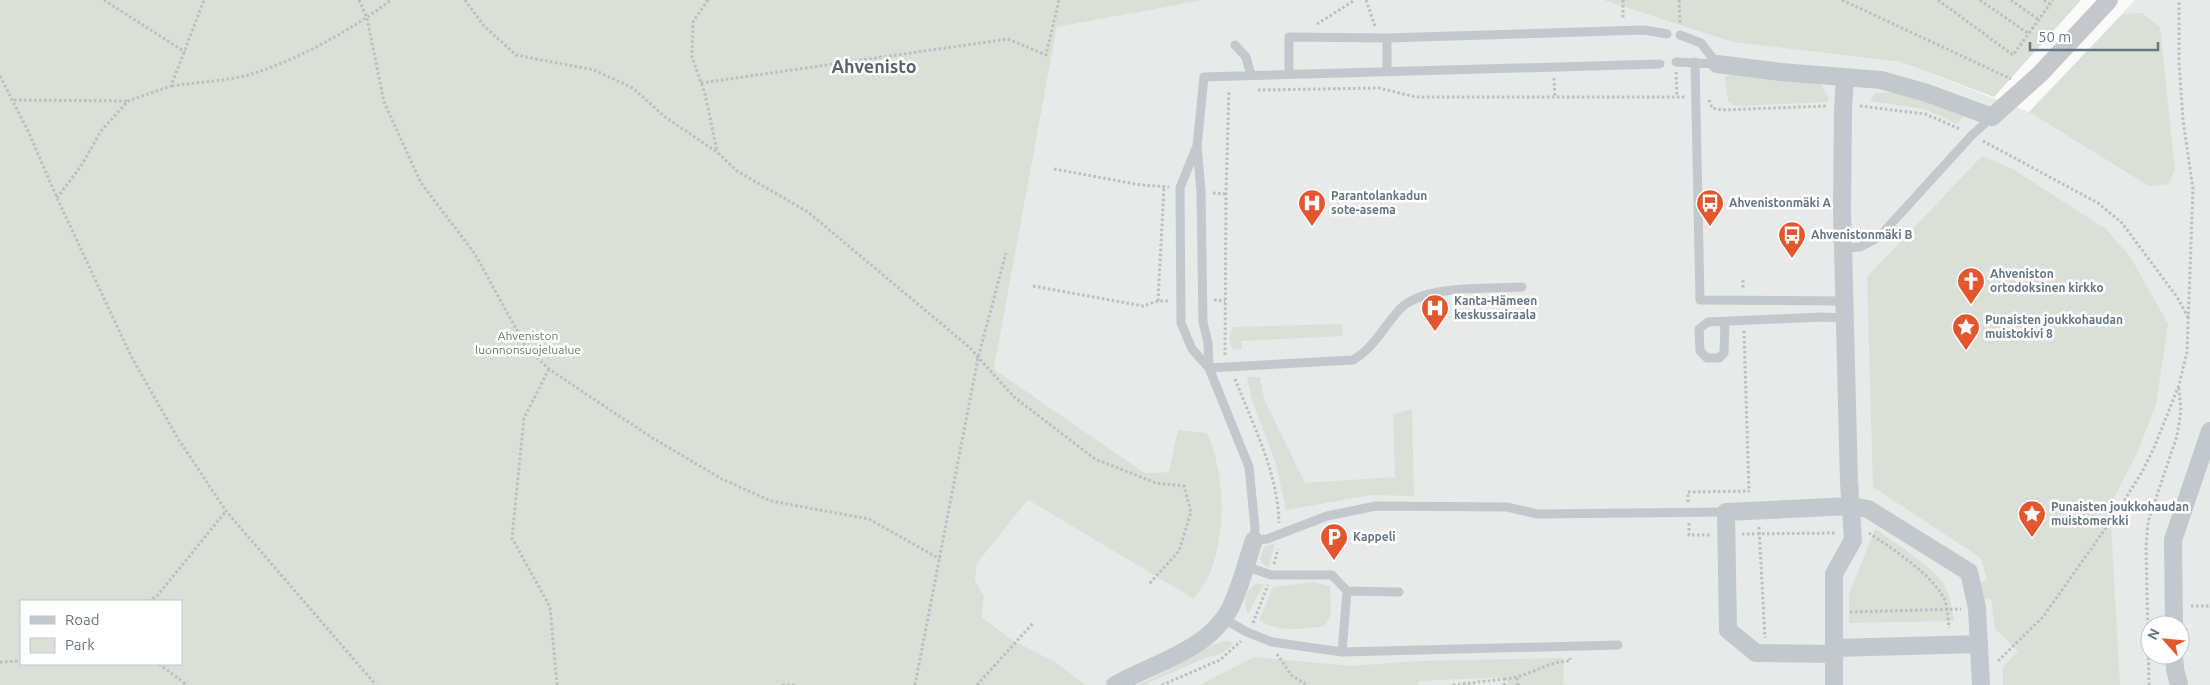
<svg xmlns="http://www.w3.org/2000/svg" width="2210" height="685" viewBox="0 0 2210 685" font-family="Ubuntu,sans-serif">
  <style>
    .built { fill: #e8e9e9; fill-rule: evenodd }
    .green { fill: #dadfd7; fill-rule: evenodd }
    .lines { fill: none; stroke-linecap: round; stroke-linejoin: round }
    .path { stroke: #bbbfc2; stroke-width: 3; stroke-dasharray: 2.5 2.5; stroke-linecap: butt }
    .service { stroke: #c3c8cc; stroke-width: 9 }
    .minor { stroke: #c3c8cc; stroke-width: 18 }
    .labels { text-anchor: middle; stroke-width: 5; stroke-linejoin: round; paint-order: stroke }
    .poi-label { font-size: 12px; font-weight: bold; fill: #657683; stroke: #fff; text-anchor: start }
    .park-label { font-size: 12px; fill: #687a64; stroke: #fff }
    .district-label { font-size: 18px; font-weight: bold; fill: #57646e; stroke: #fff }
  </style>
  <rect width="100%" height="100%" fill="#fafaf8"/>
  <!-- built -->
  <path class="built" d="M1205,0H1603L1732,42L1901,62L2029,112L2135,0H2210V685H1261L1254,658L1199,685H1086L1057,663L1009,638L982,617L984,596L975,580L977,562L1028,500L1194,599L1169,472L1145,473L994,369L1057,27ZM2150,625H2180V655H2150Z"/>
  <!-- green -->
  <path class="green" d="M0,0H1205L1057,27L994,369L1145,473L1169,472L1178,430L1207,433C1225,475 1227,530 1210,573C1206,582 1199,591 1194,599L1028,500L977,563L975,580L984,596L982,617L1009,638L1057,663L1086,685H0ZM21,601H181V664H21Z
    M1603,0H2081L1994,97L1901,62L1732,42Z
    M2142,13L2160,27L2175,170L2168,184L2149,186L2029,112L2123,14Z
    M1729,75L1814,81L1820,83L1829,98L1827,102L1736,106L1728,102L1725,77Z
    M1895,92L1926,100L1964,115L1957,124L1925,109L1870,101L1875,93Z
    M1982,156L2011,168L2106,229L2131,258L2168,324L2156,404L2138,451L2110,506L2120,685H2003V667L2018,651L1995,629L1991,598L1981,600L1978,583L1987,580L1981,558L1873,487L1867,277Z
    M1342,324L1343,336L1241,341L1242,349L1233,350L1229,338L1233,327Z
    M1247,377H1260L1264,399L1305,483L1395,477L1393,414L1412,409L1414,496L1371,495L1286,510L1276,464L1251,397Z
    M1875,529C1890,539 1935,569 1943,583C1950,595 1952,607 1954,621L1849,623V594Z
    M1275,543L1269,567L1264,565L1260,559L1264,547Z
    M1314,582L1330,586L1331,614L1325,626C1302,629 1281,633 1259,620L1273,587Z
    M1256,584H1264L1248,614C1243,602 1244,592 1256,584Z
    M1225,641L1233,642L1231,646L1221,654L1205,658L1144,685H1137L1169,670L1211,645Z
    M1254,657L1351,666L1418,661L1564,658L1563,684L1570,685H1508L1507,677L1419,681V685H1199Z"/>
  <g class="lines">
    <!-- path -->
    <path class="path" d="M104,0L185,52
      M359,0L367,18L384,102L421,183L475,254L526,347L549,369L583,392L651,437L722,479L771,501L869,519L940,559
      M465,0L484,26L516,55L594,70L633,88L665,117L717,152L737,171L808,212L969,347L1014,397L1095,459L1156,483L1184,486L1191,512L1179,551L1149,584
      M708,0L693,22L692,57L705,94L717,151
      M1366,0L1375,26
      M1623,0V19
      M1679,0L1680,24
      M1842,0L2011,79
      M1938,0L2013,55L2053,0
      M1980,0L2029,34
      M2011,0L2039,20
      M2044,0L2050,4
      M1317,24L1355,0
      M1676,72L1677,97
      M0,76L29,133L57,198L131,356L177,437L226,511L376,685
      M1554,78L1555,97
      M701,83L1008,39L1046,55L1059,0
      M172,86C197,82 228,81 252,74C301,58 350,31 391,0
      M1258,90L1379,88L1416,97H1685
      M14,100L128,101
      M1709,100L1712,108L1722,110L1827,106
      M1860,106L1925,114L1960,129
      M1983,141L2098,203L2122,223L2177,297L2189,319
      M1054,169L1141,185L1169,187
      M1213,193L1226,194
      M57,198L81,166L101,131L128,101L171,86L204,0
      M1743,280V290
      M1033,286L1143,306L1158,301H1170
      M1214,300L1225,301
      M1158,301L1164,187
      M1744,331L1749,492
      M1225,355L1226,194L1229,90
      M549,369L524,418L512,538L550,607L557,685
      M1235,379C1253,425 1278,473 1279,523
      M1688,502V492L1749,491
      M1689,523V535H1710
      M1759,527L1765,638
      M1869,533C1890,547 1936,577 1945,601C1948,609 1948,619 1949,628
      M1742,534L1835,533
      M1274,564L1278,549
      M148,601L157,596L226,511
      M2191,606H2210
      M1850,612L1961,609
      M1253,623L1268,585
      M1277,654L1291,675L1307,685
      M1998,661L2043,617L2117,512L2142,472L2154,448L2179,385L2187,352L2193,189L2183,120L2179,63V0
      M0,662L21,661
      M159,664L187,685
      M1517,678L1518,685
      M1504,679C1527,678 1547,661 1570,661V658
      M782,685H797
      M915,685L978,358L1006,253
      M977,685L1034,622
      M1162,685L1220,660L1241,641
      M1453,685L1504,679V685
      M2149,685L2146,547L2148,522L2177,436L2181,411L2179,388"/>
    <!-- service -->
    <path class="service" d="M1680,35L1701,43L1717,64
      M1235,45L1246,57L1251,75
      M1676,62L1717,64
      M1695,62L1700,300L1845,301
      M1660,64L1204,77L1197,146L1201,191L1203,322L1208,343L1209,368L1249,467L1255,528L1254,540L1267,539L1327,516L1376,506L1507,507L1537,514L1726,512
      M1387,71V38L1644,30L1667,34
      M1289,73V37L1387,38
      M1196,148L1180,188L1181,323L1192,349L1209,368
      M1843,248L1860,247L1879,237L1972,135L1992,117
      M1725,322L1724,353L1719,358H1707L1700,351L1699,329L1708,322L1821,317L1845,318
      M1209,368L1353,360C1374,348 1384,326 1400,309C1424,284 1489,289 1522,287
      M1245,566L1271,575H1332L1347,591L1342,652
      M1347,591L1399,592
      M1224,619L1247,632L1272,642L1342,652L1618,645"/>
    <!-- minor -->
    <path class="minor" d="M1717,64L1781,72L1881,80L1927,93L1992,117L2040,74L2109,0
      M2174,625L2173,540L2210,431
      M1834,648L1979,644
      M1834,654L1756,653L1728,630L1726,512L1851,506L1868,509L1969,572L1977,608L1981,685
      M2174,655L2175,669L2179,685
      M1115,685C1155,662 1214,649 1233,602C1242,582 1247,560 1254,540
      M1834,685V574L1853,540L1849,482L1842,209L1843,109L1845,78"/>
  </g>
  <!-- icons -->
  <defs>
    <g id="hospital-pin" transform="scale(1.4375)"><path d="M0 17L-7.5 6A9.5 9.5 0 1 1 7.5 6Z" fill="#e4572e" stroke="#fff"/><path d="M-5-5h3v3.5h4V-5h3V5h-3V1.5h-4V5h-3Z" fill="#fff"/></g>
    <g id="bus-pin" transform="scale(1.4375)"><path d="M0 17L-7.5 6A9.5 9.5 0 1 1 7.5 6Z" fill="#e4572e" stroke="#fff"/><path d="M-5-6H5V4H4V6H2V4H-2V6H-4V4H-5ZM-3.5-4V0h7V-4ZM-3.5 1.2v1.5H-2V1.2ZM2 1.2v1.5H3.5V1.2Z" fill="#fff"/></g>
    <g id="church-pin" transform="scale(1.4375)"><path d="M0 17L-7.5 6A9.5 9.5 0 1 1 7.5 6Z" fill="#e4572e" stroke="#fff"/><path d="M-1.2-6h2.4v3.5h3.3v2.4h-3.3V6h-2.4V-.1h-3.3v-2.4h3.3Z" fill="#fff"/></g>
    <g id="sight-pin" transform="scale(1.4375)"><path d="M0 17L-7.5 6A9.5 9.5 0 1 1 7.5 6Z" fill="#e4572e" stroke="#fff"/><path d="M0-6L1.8-2.2L6-1.7L2.9 1.2L3.7 5.4L0 3.3L-3.7 5.4L-2.9 1.2L-6-1.7L-1.8-2.2Z" fill="#fff"/></g>
    <g id="parking-pin" transform="scale(1.4375)"><path d="M0 17L-7.5 6A9.5 9.5 0 1 1 7.5 6Z" fill="#e4572e" stroke="#fff"/><path d="M-3.5-5.5H1a3.5 3.5 0 0 1 0 7H-1V5.5H-3.5ZM-1-3.4V-.6H.8a1.4 1.4 0 0 0 0-2.8Z" fill="#fff"/></g>
  </defs>
  <g fill-rule="evenodd">
    <use href="#hospital-pin" x="1312" y="203"/>
    <use href="#bus-pin" x="1710" y="203"/>
    <use href="#bus-pin" x="1792" y="235"/>
    <use href="#church-pin" x="1971" y="281"/>
    <use href="#hospital-pin" x="1435" y="308"/>
    <use href="#sight-pin" x="1966" y="327"/>
    <use href="#sight-pin" x="2032" y="514"/>
    <use href="#parking-pin" x="1334" y="537"/>
  </g>
  <g class="labels">
    <!-- poi labels -->
    <g class="poi-label">
      <text x="1331" y="200">Parantolankadun<tspan x="1331" dy="14">sote-asema</tspan></text>
      <text x="1729" y="207">Ahvenistonmäki A</text>
      <text x="1811" y="239">Ahvenistonmäki B</text>
      <text x="1990" y="278">Ahveniston<tspan x="1990" dy="14">ortodoksinen kirkko</tspan></text>
      <text x="1454" y="305">Kanta-Hämeen<tspan x="1454" dy="14">keskussairaala</tspan></text>
      <text x="1985" y="324">Punaisten joukkohaudan<tspan x="1985" dy="14">muistokivi 8</tspan></text>
      <text x="2051" y="511">Punaisten joukkohaudan<tspan x="2051" dy="14">muistomerkki</tspan></text>
      <text x="1353" y="541">Kappeli</text>
    </g>
    <!-- park labels -->
    <g class="park-label">
      <text x="528" y="340">Ahveniston<tspan x="528" dy="14">luonnonsuojelualue</tspan></text>
    </g>
    <!-- district labels -->
    <g class="district-label">
      <text x="874" y="73">Ahvenisto</text>
    </g>
  </g>
  <!-- legend -->
  <rect x="20" y="600" width="162" height="65" fill="#ffffff" stroke="#c1c8cd"/>
  <rect x="30" y="616" width="25" height="8" fill="#c3c8cc" stroke="#c1c8cd"/>
  <text x="65" y="625" font-size="15" fill="#657683">Road</text>
  <rect x="30" y="638" width="25" height="15" fill="#dadfd7" stroke="#c1c8cd"/>
  <text x="65" y="650" font-size="15" fill="#657683">Park</text>
  <!-- north arrow -->
  <g transform="translate(2165 640) rotate(297)"><circle r="24" fill="#ffffff" stroke="#c1c8cd"/>
  <path d="M0-4L9 19L0 12L-9 19Z" fill="#e4572e"/>
  <text y="-8" font-size="14" font-weight="bold" text-anchor="middle" fill="#657683">N</text>
  </g>
  <!-- scale -->
  <path d="M2030 42v8h128v-8" fill="none" stroke="#657683" stroke-width="2.5"/>
  <text x="2038" y="42" font-size="15" fill="#657683" stroke="#ffffff" stroke-width="4" paint-order="stroke">50 m</text>
</svg>
